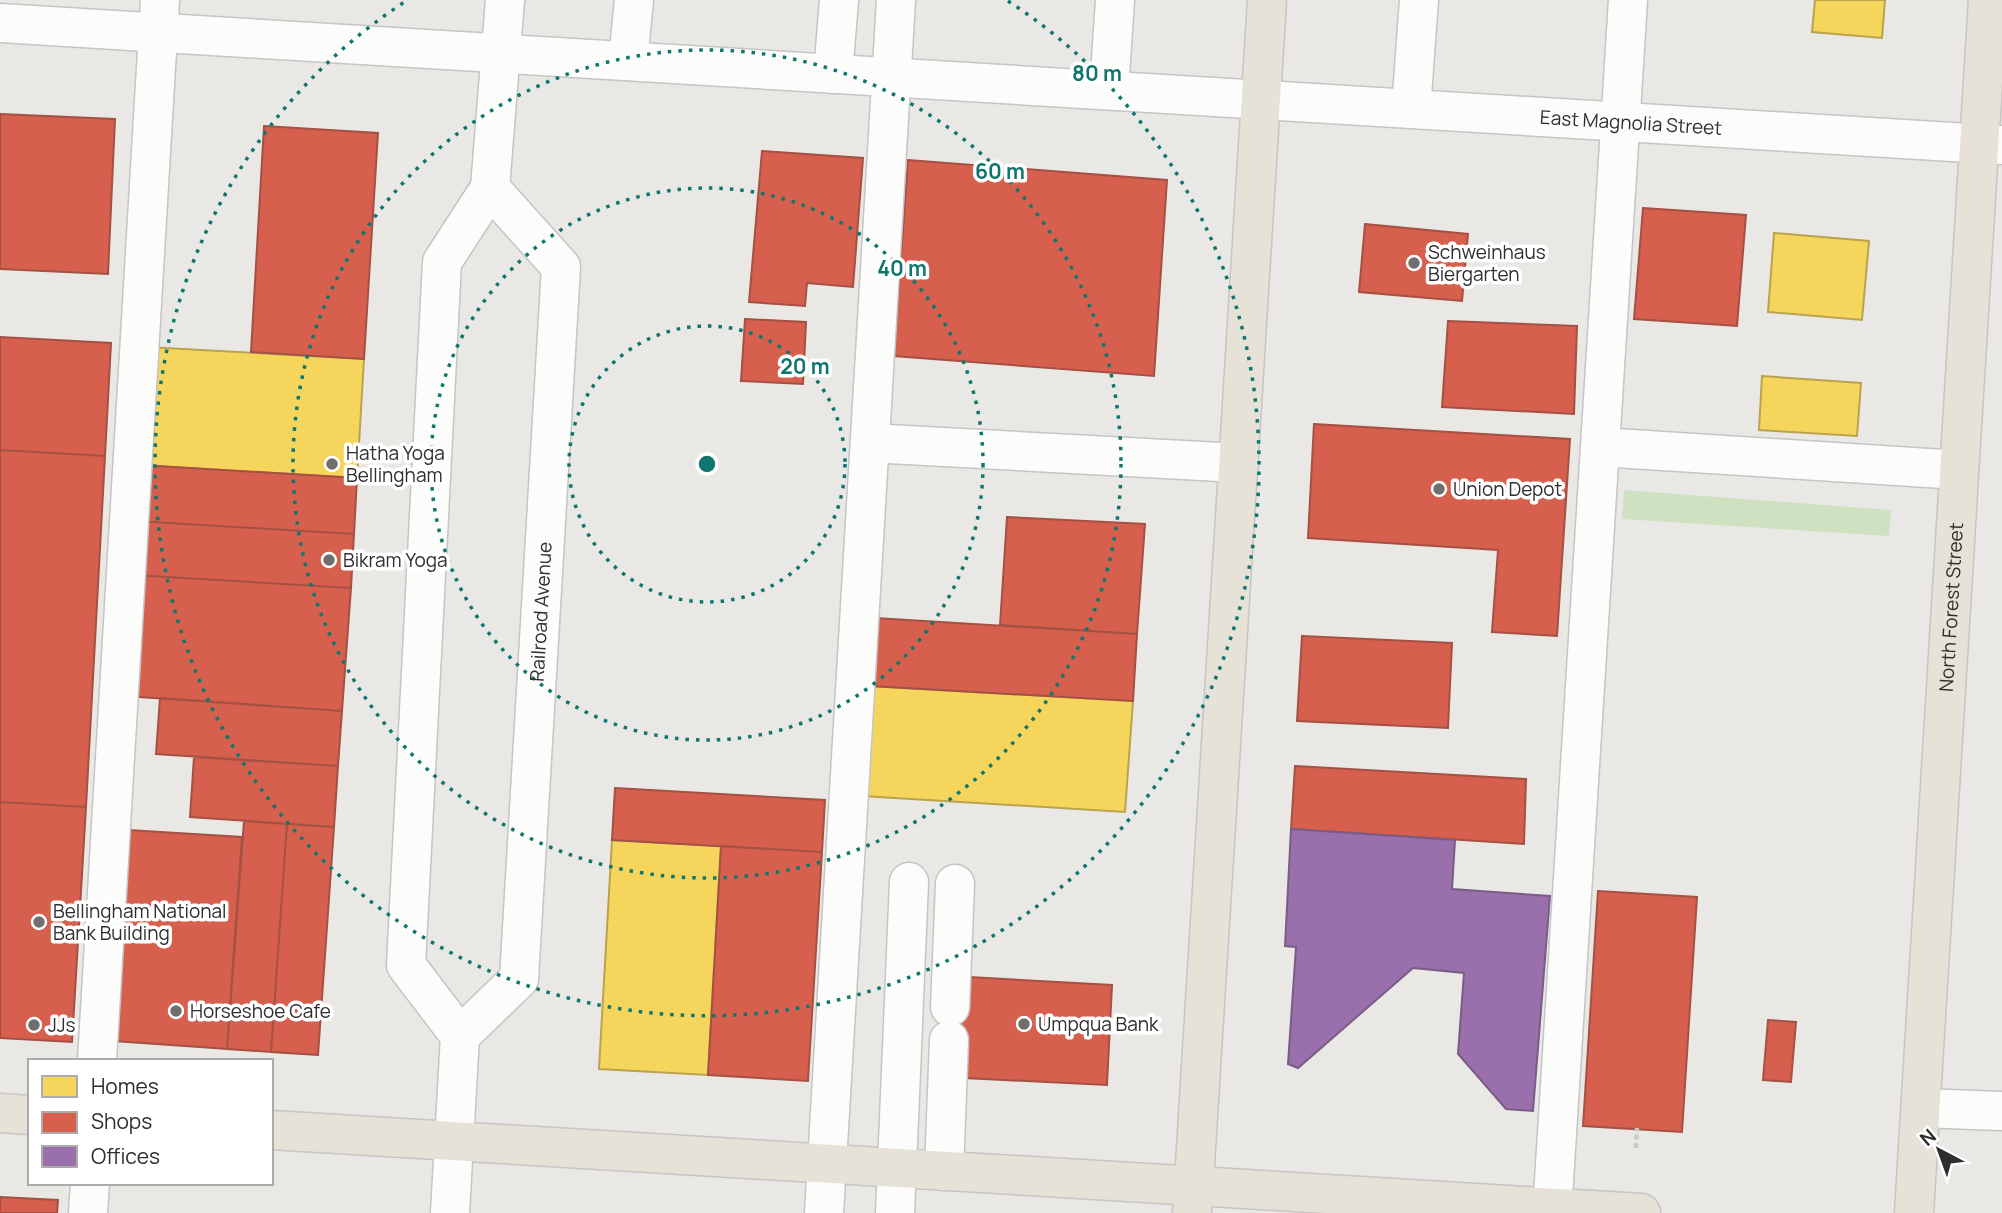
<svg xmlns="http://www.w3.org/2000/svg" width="2002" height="1213" viewBox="0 0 2002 1213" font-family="Manrope,sans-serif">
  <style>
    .green { fill: #cee2c2 }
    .homes { fill: #f6d55c; stroke: #baa34e; stroke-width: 2 }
    .shops { fill: #d6604d; stroke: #a45144; stroke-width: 2 }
    .offices { fill: #9970ab; stroke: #795c86; stroke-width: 2 }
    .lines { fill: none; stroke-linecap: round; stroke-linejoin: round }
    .minor-casing { stroke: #c5c5c5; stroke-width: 41 }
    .major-casing { stroke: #c6c5c4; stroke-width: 41 }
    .path { stroke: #c9c9c8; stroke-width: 4.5; stroke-dasharray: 5 3.5; stroke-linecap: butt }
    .minor { stroke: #fcfcfb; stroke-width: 38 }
    .major { stroke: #e6e2d7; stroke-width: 38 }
    .ring { fill: none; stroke: #0f766e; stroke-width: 3.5; stroke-dasharray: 3.5 7 }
    .poi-dot { fill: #706f6e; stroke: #fff; stroke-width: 2.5 }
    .labels { text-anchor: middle; stroke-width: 7; stroke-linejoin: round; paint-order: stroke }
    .street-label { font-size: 19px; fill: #2e2e2e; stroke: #fff }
    .poi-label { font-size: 19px; fill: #2e2e2e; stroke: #fff; text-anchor: start }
    .centre { fill: #0f766e; stroke: #fff; stroke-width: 3.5 }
    .ring-label { font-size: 21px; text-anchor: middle; font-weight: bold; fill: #0f766e; stroke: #fff; stroke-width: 7; stroke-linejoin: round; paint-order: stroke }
  </style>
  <rect width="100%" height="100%" fill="#eae8e5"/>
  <!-- green -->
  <path class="green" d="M1624,490L1891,510L1889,536L1622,519Z"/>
  <!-- homes -->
  <path class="homes" d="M1815,0H1885L1882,38L1812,32Z
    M1774,233L1869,241L1862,320L1768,312Z
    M147,347L364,359L357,478L140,465Z
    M1762,376L1861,383L1857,436L1759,430Z
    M870,686L1133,701L1125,812L862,796Z
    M612,840L721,846L708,1075L599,1069Z"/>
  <!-- shops -->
  <path class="shops" d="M0,114L115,119L108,274L0,269Z
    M264,126L378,133L364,359L251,352Z
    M762,151L863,158L853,287L807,283L805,306L749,302Z
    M908,160L1167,180L1154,376L894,356Z
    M1643,208L1746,215L1737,326L1634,319Z
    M1365,224L1468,234L1462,301L1359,292Z
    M745,319L806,322L803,384L741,381Z
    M1448,321L1577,326L1574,414L1442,407Z
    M0,337L111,343L105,456L0,450Z
    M1314,424L1570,439L1557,636L1492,632L1498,550L1308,538Z
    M0,450L105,456L86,807L0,802Z
    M140,465L357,478L354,534L136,521Z
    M1007,517L1145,524L1137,634L1000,625Z
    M136,521L354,534L351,588L134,575Z
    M134,575L351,588L342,711L125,696Z
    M875,618L1137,634L1133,701L870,686Z
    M1302,636L1452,643L1448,728L1297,721Z
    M160,698L342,711L338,766L156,754Z
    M194,757L338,766L334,827L190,817Z
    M1295,766L1526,779L1524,844L1291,829Z
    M615,788L825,800L822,852L612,840Z
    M0,802L86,807L72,1042L0,1038Z
    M244,821L287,824L271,1052L227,1049Z
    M287,824L334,827L318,1055L271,1052Z
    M128,830L242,837L227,1049L114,1041Z
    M721,846L822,852L808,1081L708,1075Z
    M1598,891L1697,897L1682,1132L1583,1126Z
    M969,977L1112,985L1107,1085L964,1078L938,1040L940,1008Z
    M1768,1020L1796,1022L1791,1082L1763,1080Z
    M0,1197L58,1200L57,1213H0Z"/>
  <!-- offices -->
  <path class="offices" d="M1291,829L1455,840L1452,889L1550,896L1533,1111L1506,1109L1458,1054L1464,973L1413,968L1298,1068L1288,1064L1296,947L1285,946Z"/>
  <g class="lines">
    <!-- minor casing -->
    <g class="minor-casing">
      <g id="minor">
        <path id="s1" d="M0,23L2002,145"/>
        <path d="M628,61L634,0"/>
        <path d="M833,74L839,0"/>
        <path d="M1109,90L1115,0"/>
        <path d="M1411,109L1419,0"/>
        <path d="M870,443L1239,463"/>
        <path d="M1600,447L1959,470"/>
        <path d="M950,1007L955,884"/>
        <path id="s2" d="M460,1036L519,979L561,267L490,188"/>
        <path d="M97,1061L160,0"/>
        <path d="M1921,1108L2002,1111"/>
        <path d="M944,1171L949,1040"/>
        <path d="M88,1213L90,1183"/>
        <path d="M450,1213L460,1036L406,965L442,262L490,188L505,0"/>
        <path d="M824,1213L896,0"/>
        <path d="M895,1213L909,882"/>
        <path d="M1552,1213L1628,0"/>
      </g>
    </g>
    <!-- major casing -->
    <g class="major-casing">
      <g id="major">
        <path d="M0,1113L30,1115"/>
        <path d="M271,1130L1641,1213"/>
        <path d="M1192,1213L1267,0"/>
        <path id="s3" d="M1914,1213L1988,0"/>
      </g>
    </g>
    <!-- path -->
    <path class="path" d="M1636,1148L1637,1128"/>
    <!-- minor -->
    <use href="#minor" class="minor"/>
    <!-- major -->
    <use href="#major" class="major"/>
  </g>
  <!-- distance rings -->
  <g class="ring">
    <circle cx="707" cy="464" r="138"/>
    <circle cx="707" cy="464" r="276"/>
    <circle cx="707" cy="464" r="414"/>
    <path d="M1008 1A552 552 0 1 1 406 1"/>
  </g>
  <!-- markers -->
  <g class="poi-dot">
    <circle cx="1414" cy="263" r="7"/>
    <circle cx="332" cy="464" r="7"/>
    <circle cx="1439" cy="489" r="7"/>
    <circle cx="329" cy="560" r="7"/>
    <circle cx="39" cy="922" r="7"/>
    <circle cx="176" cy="1011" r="7"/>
    <circle cx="1024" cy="1024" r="7"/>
    <circle cx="34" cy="1025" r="7"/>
  </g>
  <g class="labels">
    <!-- street labels -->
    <g class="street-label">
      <text dy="7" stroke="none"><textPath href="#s1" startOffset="1634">East Magnolia Street</textPath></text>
      <text dy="7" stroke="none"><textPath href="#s3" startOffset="607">North Forest Street</textPath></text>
      <text dy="7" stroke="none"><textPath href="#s2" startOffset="450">Railroad Avenue</textPath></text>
    </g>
    <!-- poi labels -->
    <g class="poi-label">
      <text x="1428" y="259">Schweinhaus<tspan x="1428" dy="22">Biergarten</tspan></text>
      <text x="346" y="460">Hatha Yoga<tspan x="346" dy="22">Bellingham</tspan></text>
      <text x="1453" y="496">Union Depot</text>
      <text x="343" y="567">Bikram Yoga</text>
      <text x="53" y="918">Bellingham National<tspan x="53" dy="22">Bank Building</tspan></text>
      <text x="190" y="1018">Horseshoe Cafe</text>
      <text x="1038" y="1031">Umpqua Bank</text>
      <text x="48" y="1032">JJs</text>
    </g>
  </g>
  <circle cx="707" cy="464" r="10" class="centre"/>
  <g class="ring-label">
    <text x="1097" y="81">80 m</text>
    <text x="1000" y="179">60 m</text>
    <text x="902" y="276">40 m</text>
    <text x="805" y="374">20 m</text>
  </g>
  <!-- legend -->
  <rect x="28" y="1059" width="245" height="126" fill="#ffffff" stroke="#ababab" stroke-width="2"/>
  <rect x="42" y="1076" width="35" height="21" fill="#f6d55c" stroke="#ababab" stroke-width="2"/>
  <text x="91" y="1094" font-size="21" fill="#2e2e2e">Homes</text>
  <rect x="42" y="1112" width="35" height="21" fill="#d6604d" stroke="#ababab" stroke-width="2"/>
  <text x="91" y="1129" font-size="21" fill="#2e2e2e">Shops</text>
  <rect x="42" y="1146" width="35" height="21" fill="#9970ab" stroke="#ababab" stroke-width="2"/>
  <text x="91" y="1164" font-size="21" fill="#2e2e2e">Offices</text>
  <!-- north arrow -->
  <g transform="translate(1939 1150) rotate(319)" stroke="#ffffff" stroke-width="5" paint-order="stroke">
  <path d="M0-5L12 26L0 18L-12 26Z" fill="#2e2e2e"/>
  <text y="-10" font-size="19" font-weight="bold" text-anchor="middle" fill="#2e2e2e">N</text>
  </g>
</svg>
